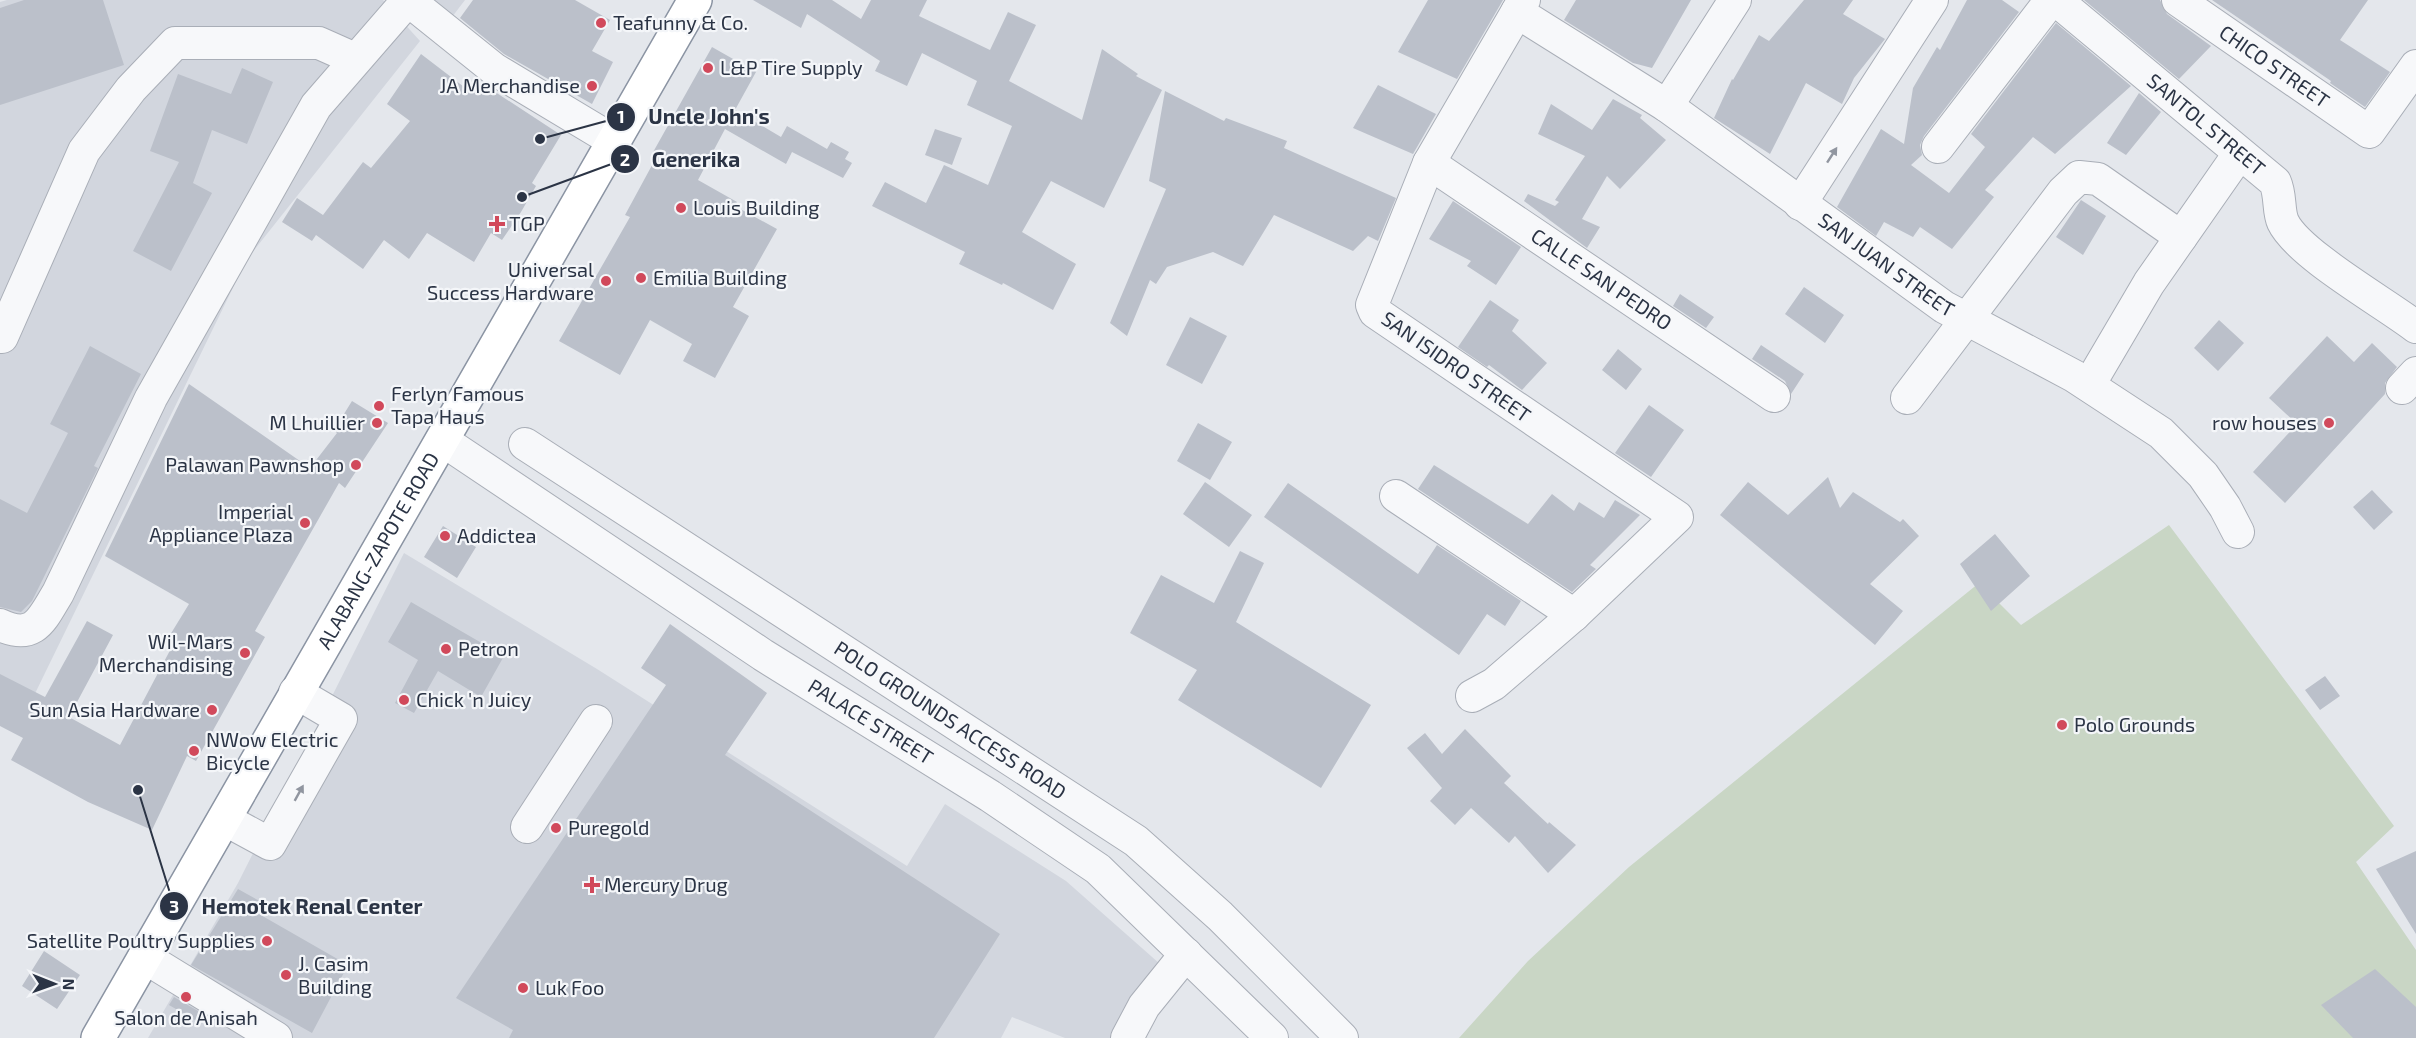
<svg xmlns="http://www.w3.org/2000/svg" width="2416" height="1038" viewBox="0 0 2416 1038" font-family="'Exo 2',sans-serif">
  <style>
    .built { fill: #d2d6de }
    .green { fill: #c9d6c5 }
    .building { fill: #bbc0ca }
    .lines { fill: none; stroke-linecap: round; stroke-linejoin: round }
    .minor-casing { stroke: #a9aeb7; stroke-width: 34 }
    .highway-casing { stroke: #8b94a3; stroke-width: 36 }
    .minor { stroke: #f7f8fa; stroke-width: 32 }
    .highway { stroke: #fff; stroke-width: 33 }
    .oneway { fill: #9196a0 }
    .poi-dot { fill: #d1495b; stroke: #f4f6f9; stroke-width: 2 }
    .labels { text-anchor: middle; stroke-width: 4.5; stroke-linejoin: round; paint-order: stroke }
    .poi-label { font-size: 20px; fill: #2b3445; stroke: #f4f6f9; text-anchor: start }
    .street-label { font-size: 20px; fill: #2b3445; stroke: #f4f6f9 }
    .leader { fill: none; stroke: #2b3445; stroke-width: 2 }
    .callout-dot { fill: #2b3445; stroke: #f4f6f9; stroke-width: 2 }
    .mark-label { font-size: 18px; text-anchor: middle; font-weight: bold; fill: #fff }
    .callout-label { font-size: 21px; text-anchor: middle; font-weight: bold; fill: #2b3445; stroke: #f4f6f9; stroke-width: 4.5; stroke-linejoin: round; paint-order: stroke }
  </style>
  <rect width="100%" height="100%" fill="#e4e7ec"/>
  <!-- built -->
  <path class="built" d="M7,0H383L420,41L247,259L25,714L0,702V2Z
    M435,0H465L452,17Z
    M404,553L597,669L907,866L945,804L1066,881L1160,964L1116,1038H1065L1012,1017L1001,1038H148L238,883Z"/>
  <!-- green -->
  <path class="green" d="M2169,525L2394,826L2356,862L2416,950V1038H1459L1528,961L1629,867L1979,583L2021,625Z"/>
  <!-- building -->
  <path class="building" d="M24,0H103L124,65L0,105V8Z
    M473,0H575L610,20L592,51L613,62L592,104L504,54L460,18Z
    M753,0H832L861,19L871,0H927L919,16L990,50L1008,12L1036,25L1009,81L1082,120L1102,49L1138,74L1136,76L1162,90L1104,208L1051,181L1022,232L1076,264L1053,310L1003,283L1002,285L959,264L965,252L872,206L885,182L926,203L944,165L988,185L1012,126L967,105L977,81L922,53L907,86L875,71L880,61L807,14L801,28Z
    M1428,0H1503L1457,79L1398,52Z
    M1576,0H1691L1652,68L1633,63L1564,20Z
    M1804,0H1853L1843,14L1885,39L1854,78L1842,104L1806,83L1770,154L1714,118L1732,79L1733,80L1759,35L1769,41Z
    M1967,0H2002L2019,12L1924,136L1920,145L1922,155L1911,165L1949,193L1985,147L1971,134L2056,23L2131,86L2055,154L2033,137L1985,190L1994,197L1952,249L1920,227L1913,237L1884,222L1876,236L1837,207L1881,129L1904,144L1913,88L1937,47L1940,50Z
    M2084,0H2160L2167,14L2211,46L2179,79Z
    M2212,0H2368L2340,40L2390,72L2365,107L2330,83L2331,81Z
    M712,47L756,72L735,110L781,137L787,126L827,149L831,142L849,152L845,159L852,163L843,178L792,152L786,164L725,129L698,180L737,202L735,206L777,229L733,307L749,316L715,378L683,361L692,344L650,320L620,375L559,341L630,217L625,215L657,156L652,154Z
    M421,54L468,90L474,80L483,84L561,135L532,183L536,186L521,212L502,240L491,233L474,262L427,233L409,259L384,240L363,269L316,235L312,241L282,222L297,198L323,215L363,162L371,168L410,121L387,104Z
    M242,68L273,82L247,144L212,130L193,183L212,193L171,271L133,251L179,162L150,151L178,74L231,94Z
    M1378,85L1436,114L1413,154L1353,128Z
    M1165,91L1224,121L1226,118L1287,141L1284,148L1396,198L1378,241L1368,236L1353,251L1274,215L1243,266L1213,252L1167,267L1156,284L1150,280L1127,336L1110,323L1166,189L1149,181Z
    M2139,93L2161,112L2126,155L2107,143Z
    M1613,99L1642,115L1640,118L1666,140L1620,189L1607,176L1582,219L1600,227L1587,248L1524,201L1528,194L1555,206L1559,202L1555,200L1585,156L1538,134L1551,104L1592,130Z
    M935,129L962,138L952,165L925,155Z
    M2081,200L2106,216L2083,255L2056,237Z
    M1453,201L1521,247L1496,285L1467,266L1471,261L1429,239Z
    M1804,287L1844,315L1825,343L1785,314Z
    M1680,294L1714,317L1706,328L1673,306Z
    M1490,300L1519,320L1512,331L1547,363L1522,390L1489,365L1487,367L1458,347Z
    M1190,317L1227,336L1202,384L1166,365Z
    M2219,320L2244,343L2218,371L2194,348Z
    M2327,336L2354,362L2372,343L2397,367L2385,383V394L2285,503L2253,472L2297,424L2269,398Z
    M1761,345L1804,374L1791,394L1785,381L1752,359Z
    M90,346L141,374L94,466L98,468L32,601L21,612L0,607V499L27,513L68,433L50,424Z
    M1618,349L1642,369L1626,390L1602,370Z
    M189,384L310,468L337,433L334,430L352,401L388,423L345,488L339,483L255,631L265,637L196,761L187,756L152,830L88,802L11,760L23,738L0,726V674L45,697L87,621L113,635L69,717L120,745L176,639L170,635L189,604L105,556Z
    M1649,405L1684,430L1651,477L1615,453Z
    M1198,423L1232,442L1210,480L1177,461Z
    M1434,465L1528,524L1552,494L1574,511L1579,502L1604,518L1615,500L1640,515L1590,565L1596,569L1572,592L1418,489Z
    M1828,477L1840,508L1853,492L1900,522L1903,519L1919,536L1870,584L1903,611L1875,645L1720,515L1748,482L1788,515Z
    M1205,482L1252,515L1229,547L1183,514Z
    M1288,483L1418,574L1437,545L1521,601L1505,626L1487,614L1459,655L1264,517Z
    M2372,490L2393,512L2374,530L2353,507Z
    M443,526L476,547L457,578L424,557Z
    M1995,534L2030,576L1991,611L1960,564Z
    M1240,551L1264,563L1236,622L1371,705L1321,788L1178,700L1197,670L1130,633L1161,575L1214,603Z
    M411,602L504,656L481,697L438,671L414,713L395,703L418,660L388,642Z
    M670,624L767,693L725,755L1000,934L934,1038H509L513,1030L456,998L666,685L641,668Z
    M2325,676L2340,696L2320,710L2305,690Z
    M1465,729L1511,776L1504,783L1548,824L1549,822L1576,845L1548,873L1515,836L1509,843L1471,808L1455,825L1430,801L1442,788L1407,748L1425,733L1442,754Z
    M2416,851V934L2376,869Z
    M238,889L265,904L259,914L348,965L312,1033L191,965Z
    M44,951L80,975L57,1009L22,986Z
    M2375,969L2416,1007V1038H2353L2321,1005Z
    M174,997L205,1015L200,1023L169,1005Z"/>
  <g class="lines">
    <!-- minor casing -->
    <g class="minor-casing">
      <g id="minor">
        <path d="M408,0L494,69L614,141"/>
        <path id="s1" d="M2056,0L2275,182C2281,195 2278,211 2283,222C2298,254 2385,303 2416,327"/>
        <path id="s2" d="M2178,0L2369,132L2416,66"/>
        <path id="s3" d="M1517,12L1667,106L1944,307L2074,376L2161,433L2203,475L2225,507L2238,532"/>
        <path d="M1667,106L1735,0"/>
        <path d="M1938,147L2051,0"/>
        <path id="s4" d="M1429,163L1774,396"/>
        <path d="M1800,204L1932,0"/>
        <path d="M2,337L84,151L131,89L175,43H319L355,59"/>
        <path d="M2089,385L2149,283L2239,154"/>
        <path d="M2402,388L2416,373"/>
        <path d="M1907,398L2063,192L2079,177L2098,179L2181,237"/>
        <path id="s5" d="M442,440L763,655L990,796L1098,869L1272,1038"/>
        <path id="s6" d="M525,444L1136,841L1220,916L1342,1038"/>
        <path d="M1396,496L1574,615"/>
        <path d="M0,625C35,641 42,619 58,593L151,398L316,106L408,0"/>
        <path d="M1472,696L1494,684L1574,615L1677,517L1375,312L1372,305L1429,163L1524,0"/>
        <path d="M224,819L270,844L341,719L295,692"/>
        <path d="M527,827L596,721"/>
        <path d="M144,957L276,1038"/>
        <path d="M1127,1038L1144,1006L1186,954"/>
      </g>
    </g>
    <!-- highway casing -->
    <g class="highway-casing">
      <g id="highway">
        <path id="s7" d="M98,1038L695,0"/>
      </g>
    </g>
    <!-- minor -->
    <use href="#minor" class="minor"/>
    <!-- highway -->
    <use href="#highway" class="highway"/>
  </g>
  <!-- one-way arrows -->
  <defs><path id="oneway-solid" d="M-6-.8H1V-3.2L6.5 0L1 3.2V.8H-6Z" transform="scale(1.5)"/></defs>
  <g class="oneway">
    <use href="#oneway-solid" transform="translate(1832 155) rotate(-57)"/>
    <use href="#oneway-solid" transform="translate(299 793) rotate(-61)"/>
  </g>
  <!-- markers -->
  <g class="poi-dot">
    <circle cx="601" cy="23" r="6"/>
    <circle cx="708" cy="68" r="6"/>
    <circle cx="592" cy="86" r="6"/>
    <circle cx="681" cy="208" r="6"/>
    <path d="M494 215h6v6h6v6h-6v6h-6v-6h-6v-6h6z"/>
    <circle cx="641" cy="278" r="6"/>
    <circle cx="606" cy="281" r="6"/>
    <circle cx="379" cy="406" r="6"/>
    <circle cx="377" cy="423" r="6"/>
    <circle cx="2329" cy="423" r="6"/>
    <circle cx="356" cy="465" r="6"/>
    <circle cx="305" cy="523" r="6"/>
    <circle cx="445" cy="536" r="6"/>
    <circle cx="446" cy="649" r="6"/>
    <circle cx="245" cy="653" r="6"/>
    <circle cx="404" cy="700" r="6"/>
    <circle cx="212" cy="710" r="6"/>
    <circle cx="2062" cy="725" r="6"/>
    <circle cx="194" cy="751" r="6"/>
    <circle cx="556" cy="828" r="6"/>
    <path d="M589 876h6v6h6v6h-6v6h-6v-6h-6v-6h6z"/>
    <circle cx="267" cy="941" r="6"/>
    <circle cx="286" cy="975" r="6"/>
    <circle cx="523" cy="988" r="6"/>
    <circle cx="186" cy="997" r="6"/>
  </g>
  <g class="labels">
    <!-- poi labels -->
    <g class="poi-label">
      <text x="613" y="30">Teafunny &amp; Co.</text>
      <text x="720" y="75">L&amp;P Tire Supply</text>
      <text x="580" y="93" text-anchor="end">JA Merchandise</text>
      <text x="693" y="215">Louis Building</text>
      <text x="509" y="231">TGP</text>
      <text x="594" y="277" text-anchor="end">Universal<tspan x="594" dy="23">Success Hardware</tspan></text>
      <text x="653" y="285">Emilia Building</text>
      <text x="391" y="401">Ferlyn Famous<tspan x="391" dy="23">Tapa Haus</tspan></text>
      <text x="365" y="430" text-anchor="end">M Lhuillier</text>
      <text x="2317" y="430" text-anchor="end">row houses</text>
      <text x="344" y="472" text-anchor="end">Palawan Pawnshop</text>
      <text x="293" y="519" text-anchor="end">Imperial<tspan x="293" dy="23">Appliance Plaza</tspan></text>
      <text x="457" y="543">Addictea</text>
      <text x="233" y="649" text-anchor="end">Wil-Mars<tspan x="233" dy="23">Merchandising</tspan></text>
      <text x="458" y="656">Petron</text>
      <text x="416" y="707">Chick 'n Juicy</text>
      <text x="200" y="717" text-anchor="end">Sun Asia Hardware</text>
      <text x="2074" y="732">Polo Grounds</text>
      <text x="206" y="747">NWow Electric<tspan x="206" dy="23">Bicycle</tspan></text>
      <text x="568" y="835">Puregold</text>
      <text x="604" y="892">Mercury Drug</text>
      <text x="255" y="948" text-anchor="end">Satellite Poultry Supplies</text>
      <text x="298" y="971">J. Casim<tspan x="298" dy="23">Building</tspan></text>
      <text x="535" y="995">Luk Foo</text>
      <text x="186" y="1025" text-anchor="middle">Salon de Anisah</text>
    </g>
    <!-- street labels -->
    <g class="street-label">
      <text dy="7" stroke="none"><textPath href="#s2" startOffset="117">CHICO STREET</textPath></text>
      <text dy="7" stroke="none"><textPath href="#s1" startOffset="195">SANTOL STREET</textPath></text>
      <text dy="7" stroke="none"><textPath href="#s3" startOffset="448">SAN JUAN STREET</textPath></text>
      <text dy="7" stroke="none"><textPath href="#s4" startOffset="208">CALLE SAN PEDRO</textPath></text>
      <text transform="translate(1456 367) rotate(35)" y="7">SAN ISIDRO STREET</text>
      <text dy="7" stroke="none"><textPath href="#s7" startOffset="562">ALABANG-ZAPOTE ROAD</textPath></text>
      <text dy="7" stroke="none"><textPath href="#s6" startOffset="507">POLO GROUNDS ACCESS ROAD</textPath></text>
      <text dy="7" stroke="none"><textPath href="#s5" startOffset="513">PALACE STREET</textPath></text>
    </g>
  </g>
  <!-- callouts -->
  <path class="leader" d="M540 139L621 117M522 197L625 159M138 790L174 906"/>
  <g class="callout-dot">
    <circle cx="540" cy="139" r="6"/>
    <circle cx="522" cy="197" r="6"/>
    <circle cx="138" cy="790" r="6"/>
    <circle cx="621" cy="117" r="15"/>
    <circle cx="625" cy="159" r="15"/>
    <circle cx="174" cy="906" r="15"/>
  </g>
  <g class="mark-label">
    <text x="621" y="123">1</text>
    <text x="625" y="166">2</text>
    <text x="174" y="913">3</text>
  </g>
  <g class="callout-label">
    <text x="709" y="124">Uncle John's</text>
    <text x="696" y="167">Generika</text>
    <text x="312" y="914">Hemotek Renal Center</text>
  </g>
  <!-- north arrow -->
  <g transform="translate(54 984) rotate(91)" stroke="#f4f6f9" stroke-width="4.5" paint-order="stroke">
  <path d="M0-4.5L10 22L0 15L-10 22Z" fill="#2b3445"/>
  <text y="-9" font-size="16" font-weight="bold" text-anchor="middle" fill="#2b3445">N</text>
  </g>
</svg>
